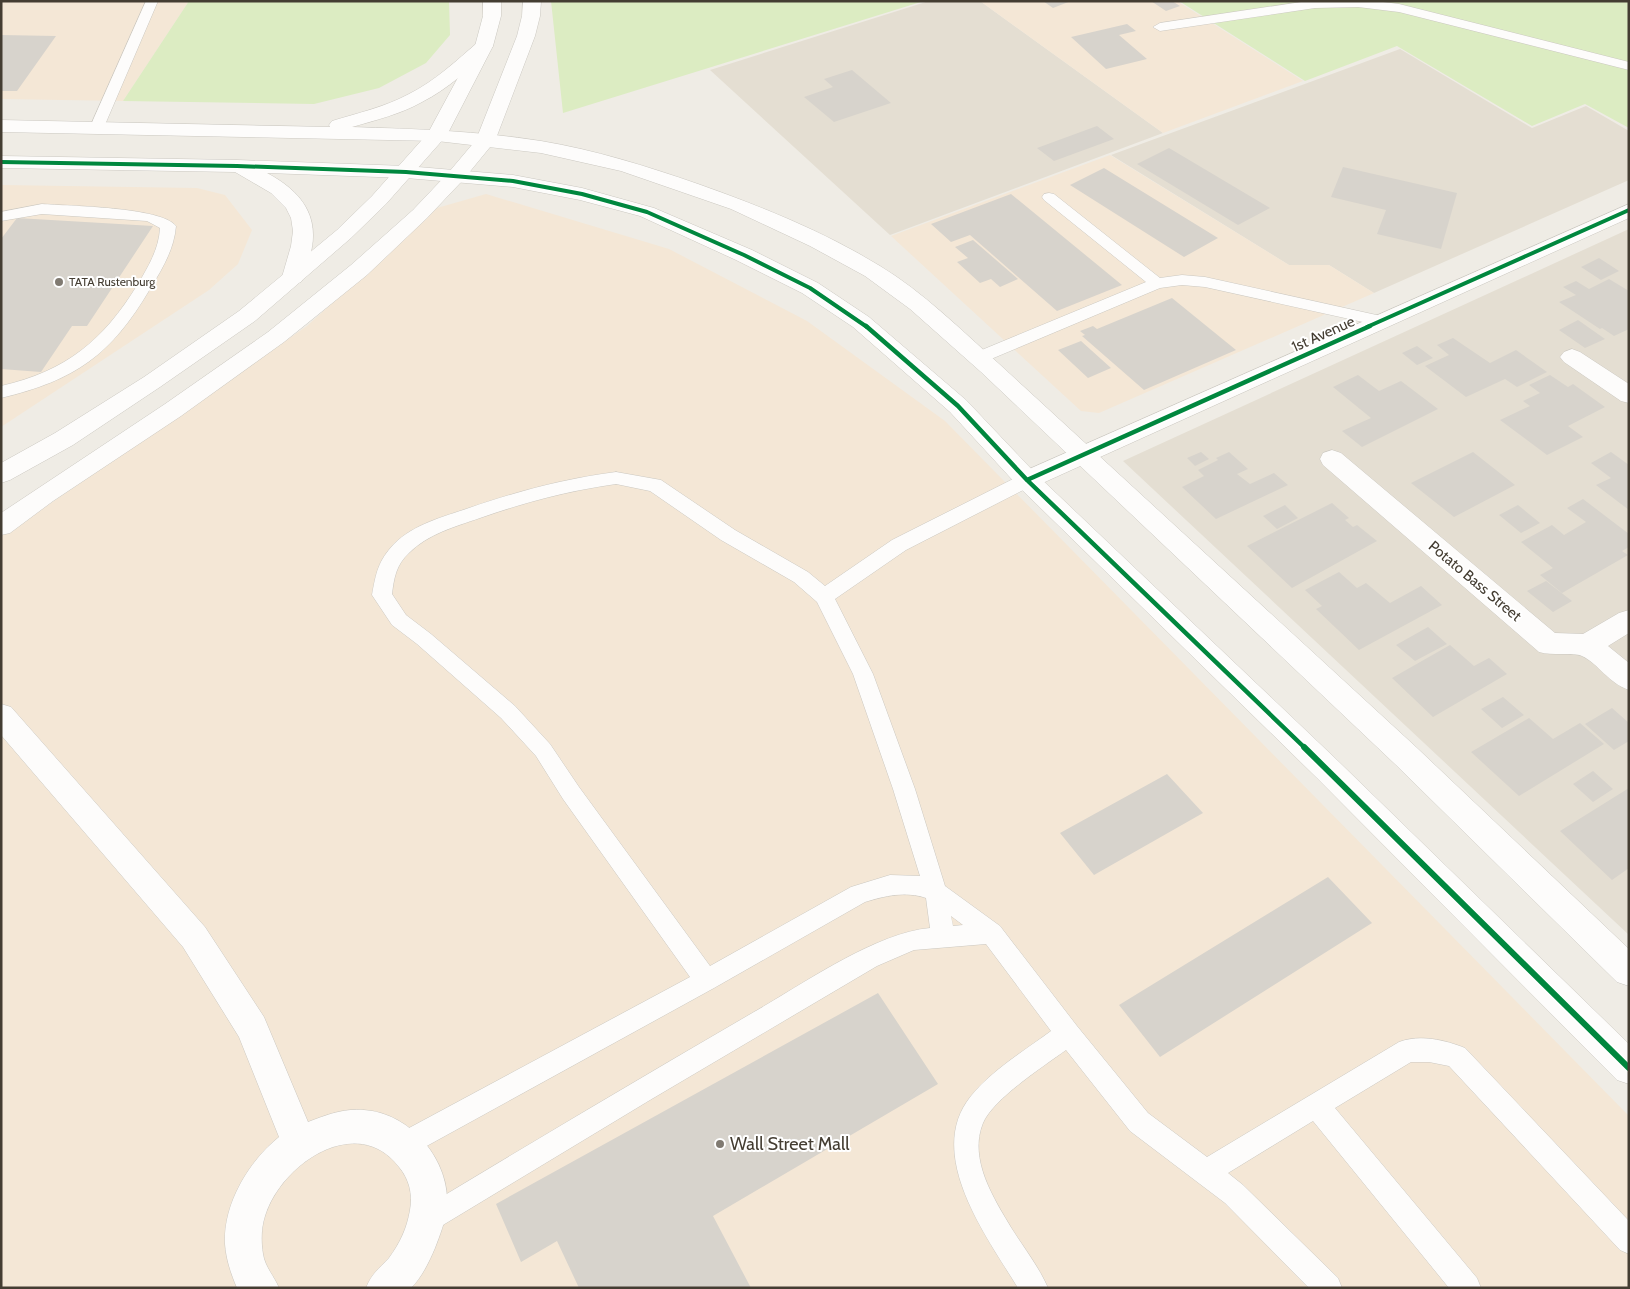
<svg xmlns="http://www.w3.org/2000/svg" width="1630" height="1289" viewBox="0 0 1630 1289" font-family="Cabin,sans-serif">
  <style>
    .residential { fill: #e4ded2 }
    .commercial { fill: #f4e7d6 }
    .green { fill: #dcecc2 }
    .building { fill: #d7d3cc }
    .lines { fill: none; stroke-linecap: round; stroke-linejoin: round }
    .service-casing { stroke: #cbc8c1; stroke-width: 1 }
    .minor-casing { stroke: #cbc8c1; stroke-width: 1 }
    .tertiary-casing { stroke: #cbc8c1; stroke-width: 1 }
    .service { fill: #fdfcfb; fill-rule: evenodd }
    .minor { fill: #fdfcfb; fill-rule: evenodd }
    .tertiary { fill: #fdfcfb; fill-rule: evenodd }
    .cycleway-far2-casing { stroke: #fff; stroke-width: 6 }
    .cycleway-far1-casing { stroke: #fff; stroke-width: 8 }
    .cycleway-casing { stroke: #fff; stroke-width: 9 }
    .cycleway-far2 { stroke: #00873e; stroke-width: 4 }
    .cycleway-far1 { stroke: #00873e; stroke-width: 4.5 }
    .cycleway { stroke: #00873e; stroke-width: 6 }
    .poi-dot { fill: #807a71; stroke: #fff; stroke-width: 2 }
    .labels { text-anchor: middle; stroke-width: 4; stroke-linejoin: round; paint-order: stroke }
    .far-poi-label { font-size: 12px; fill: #443d32; stroke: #fff; text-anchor: start }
    .street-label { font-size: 15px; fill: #443d32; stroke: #fff }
    .near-poi-label { font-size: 18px; fill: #443d32; stroke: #fff; text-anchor: start }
  </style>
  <rect width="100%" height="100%" fill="#efece5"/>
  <!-- residential -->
  <path class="residential" d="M929,1H980L1163,133L890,235L710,70Z
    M1400,49L1532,128L1586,106L1629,131V180L1374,293L1329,265H1289L1111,155Z
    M1629,229V935L1123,461Z"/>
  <!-- commercial -->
  <path class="commercial" d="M1,1H189L123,101L1,99Z
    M980,1H1177L1303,81L1163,133Z
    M1110,155L1289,265H1329L1374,293L1099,413L1081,411L891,236Z
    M1,185L197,188L225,195L252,230L238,264L209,290L1,427Z
    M486,194L669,249L807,321L945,421L1629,1116V1288H1V534L25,521L307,326L437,208Z"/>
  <!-- green -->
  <path class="green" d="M189,1H449L450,35L426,63L379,88L314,104L123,101Z
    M551,1H924L563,113Z
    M1179,1H1629V128L1585,104L1532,126L1397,46L1305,81Z"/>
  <!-- building -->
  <path class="building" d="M1043,1H1071L1053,8Z
    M1151,1H1172L1180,6L1166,11Z
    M1127,24L1136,31L1119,35L1147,59L1106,69L1071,37Z
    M1,35L56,36L17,91H1Z
    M852,70L891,103L834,122L804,97L833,87L824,79Z
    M1097,126L1114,139L1054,161L1037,148Z
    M1169,148L1270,208L1238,225L1137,164Z
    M1343,167L1457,193L1441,249L1377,234L1386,210L1331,197Z
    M1104,168L1218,238L1184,257L1070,185Z
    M1011,194L1122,285L1057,311L970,235L951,242L931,224Z
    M17,218L153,226L87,326H72L41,372L1,369V239Z
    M973,240L1018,279L1000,287L991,279L980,283L957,262L968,258L955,247Z
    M1599,258L1619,271L1601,280L1581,267Z
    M1609,279L1629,291V329L1614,336L1602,328L1600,329L1559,302L1576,295L1563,287L1576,281L1589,289Z
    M1172,298L1236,350L1144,390L1082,336L1085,335L1080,331L1093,326L1097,329Z
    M1578,320L1605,339L1585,348L1559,330Z
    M1453,338L1490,363L1516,350L1547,372L1517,387L1505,379L1466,397L1425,366L1449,355L1437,345Z
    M1081,341L1111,368L1088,378L1058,350Z
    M1417,346L1433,358L1417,365L1402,353Z
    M1358,375L1379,391L1401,381L1438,409L1362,447L1342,431L1371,418L1333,387Z
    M1550,375L1568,387L1573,384L1605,407L1568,426L1583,437L1547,455L1500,420L1530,406L1523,401L1540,393L1529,385Z
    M1201,452L1209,459L1195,466L1187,458Z
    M1229,452L1248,469L1237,474L1250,484L1274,473L1288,485L1216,519L1182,487L1204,476L1198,470L1218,460L1216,458Z
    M1473,452L1515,485L1454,517L1411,483Z
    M1611,452L1629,465V510L1596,485L1611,478L1591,463Z
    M1583,499L1629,534V547L1622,551L1628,555L1562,593L1540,575L1553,568L1521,542L1552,525L1564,535L1586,522L1567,508Z
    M1332,503L1349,518L1345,520L1353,527L1357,525L1377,541L1292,588L1247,546Z
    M1285,505L1298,518L1277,529L1263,516Z
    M1518,505L1540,523L1521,533L1499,515Z
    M1339,572L1357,588L1366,583L1390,603L1421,586L1442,605L1359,650L1316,609L1322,606L1305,590Z
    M1546,581L1572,601L1553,612L1527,591Z
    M1428,627L1447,644L1415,661L1396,645Z
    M1450,645L1474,666L1489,658L1507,674L1433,717L1392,678Z
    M1503,697L1524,715L1502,728L1481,709Z
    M1612,708L1629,723V741L1614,750L1585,724Z
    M1529,718L1553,739L1580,723L1604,744L1519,796L1471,752Z
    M1593,771L1613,789L1593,802L1573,784Z
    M1167,774L1203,813L1094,875L1060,833Z
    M1629,788V868L1612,880L1560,831Z
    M1328,877L1372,923L1160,1057L1119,1005Z
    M878,993L938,1084L713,1216L751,1288H579L557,1241L521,1262L496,1204Z"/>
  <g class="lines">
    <!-- service casing -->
    <g class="service-casing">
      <path id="service" d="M146,1H158L104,127L102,130H92L90,127Z
        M1308,1H1375L1399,4L1629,62V70L1399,12L1358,7L1315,8L1160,31L1153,27L1160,23Z
        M1049,193L1054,194L1160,278L1182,275L1205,277L1381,316L1387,317L1389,321L1387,325L1381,326L1205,287L1182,285L1160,288L984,362L978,363L972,362L970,358L972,354L1146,282L1044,200L1042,197L1044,194Z
        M42,204C68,206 162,207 176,226C174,250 162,269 150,289C111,355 76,380 1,398V386C66,371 103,341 138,284C148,267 159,249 160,228L147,221L42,214L1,221V212Z
        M616,472L661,480L735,530L808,572L825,586L892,540L1021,475L1027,474L1033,475L1036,480L1033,485L906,550L835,599L873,674L915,789L945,886L1000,926L1077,1026L1148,1113L1207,1157L1399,1042C1420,1034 1445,1040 1465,1048L1629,1221V1254L1620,1250L1449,1066L1429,1062H1411L1335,1108L1477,1278L1481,1288H1449L1313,1121L1228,1173L1243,1185L1338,1278L1342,1288H1309L1225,1203L1130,1131L1066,1050C1044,1066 993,1099 983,1123C968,1159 994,1199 1012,1229C1024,1248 1039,1267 1048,1288H1018C987,1237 924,1154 971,1096C992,1070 1024,1051 1051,1031L986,944L914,950L877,966L650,1100L438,1228L429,1232L420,1228L416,1219L420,1210C531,1143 642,1077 754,1012C803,984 875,933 930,928L926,898C905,891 885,896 865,902L714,988L414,1153L405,1157L396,1153L392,1144L396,1135L690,977L563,799L536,756L501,718L417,644L392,625L372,595C376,573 378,561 394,544C414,524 443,517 469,508C519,491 563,479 616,472ZM616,484L650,491L721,540L794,582L817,602L853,674L893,789L920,876L890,875L851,887L710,966L579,787L550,744L515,706L431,634L406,615L392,594C394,578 396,565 409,553C428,534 454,527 480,518C526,502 567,491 616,484ZM951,916L963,925L953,926Z"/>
    </g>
    <!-- minor casing -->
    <g class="minor-casing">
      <path id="minor" d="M483,1H501V16L493,46L447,135L386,204L351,238L255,321L160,387L73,445L10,480L1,483V463L55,433L144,377L239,311L337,230L372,196L428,133L475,46L483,16Z
        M523,1H541L540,16L535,36L495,141L463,180L427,218L367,275L284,342L181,416L53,501L10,533L1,535V513L165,404L268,332L351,265L413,210L449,172L476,140L517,36L522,16Z
        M1629,204V218L1036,486L1027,489L1018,486L1015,480L1018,474Z
        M1572,349L1580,352L1629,384V403L1621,401L1564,362L1560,357L1564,352Z
        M1332,450L1341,453L1555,633L1583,634L1619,613L1629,610V633L1608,646L1629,663V690C1608,683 1599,664 1582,656C1573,652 1552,656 1539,652L1323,465L1320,459L1323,453Z
        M1,704L11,707L205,927L264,1017L308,1122C326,1115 344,1108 364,1110C411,1113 451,1161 447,1208C445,1222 440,1235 435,1248C429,1262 422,1277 411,1288H366C372,1273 379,1269 389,1258C400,1243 407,1228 410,1210C413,1194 409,1179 399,1167C357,1112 281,1164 265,1216C261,1228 261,1242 263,1254C265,1267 274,1276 279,1288H237C231,1274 226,1259 225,1244C223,1204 249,1161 279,1137L239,1037L183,947L1,735Z"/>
    </g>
    <!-- tertiary casing -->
    <g class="tertiary-casing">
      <path id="tertiary" d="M484,41L490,42L493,46L490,50C469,69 448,89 422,102C401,114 376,120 352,127C415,129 479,131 541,141C595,150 646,166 698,184C760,206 823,231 880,266C923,292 960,329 997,362L1416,747L1629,949V986L1617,982L1396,765L981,372L910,309L865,276L810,246L731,209L621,171L541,153L437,141L1,132V120L330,127L329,125L332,121C358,113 385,107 409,94C435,81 456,61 478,42Z
        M1,156L237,160L406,166L513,175L582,188L654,208L752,250L818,283L869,317L966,400L1036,474L1337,760L1629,1044V1084L1617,1080L1317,778L1018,486L950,412L853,327L802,293L736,260L640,216L580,200L513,187L406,178L267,173C301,191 321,216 310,256C308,265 306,274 301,282L293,284L285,282L282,277L291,246L293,231L291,218L286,208L271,193L235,172L1,168Z"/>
    </g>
    <!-- service -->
    <use href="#service" class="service"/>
    <!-- minor -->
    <use href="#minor" class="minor"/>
    <!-- tertiary -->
    <use href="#tertiary" class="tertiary"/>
    <!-- cycleway-far2 casing -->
    <g class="cycleway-far2-casing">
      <path id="cycleway-far2" d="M1,162L237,166L406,172L513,181L582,194L647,212L744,255L810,288L867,327
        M1367,327L1629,210"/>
    </g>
    <!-- cycleway-far1 casing -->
    <g class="cycleway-far1-casing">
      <path id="cycleway-far1" d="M866,326L958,406L1027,480L1305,748
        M1027,480L1370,326"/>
    </g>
    <!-- cycleway casing -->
    <g class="cycleway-casing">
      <path id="cycleway" d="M1304,747L1629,1068"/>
    </g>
    <!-- cycleway-far2 -->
    <use href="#cycleway-far2" class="cycleway-far2"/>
    <!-- cycleway-far1 -->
    <use href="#cycleway-far1" class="cycleway-far1"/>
    <!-- cycleway -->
    <use href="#cycleway" class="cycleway"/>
  </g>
  <!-- markers -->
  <g class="poi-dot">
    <circle cx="59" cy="282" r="5"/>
    <circle cx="720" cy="1144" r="5"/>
  </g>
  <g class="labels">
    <!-- far-poi labels -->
    <g class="far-poi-label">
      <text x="69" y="286">TATA Rustenburg</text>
    </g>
    <!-- street labels -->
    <g class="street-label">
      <text transform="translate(1323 334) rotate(-24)" y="5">1st Avenue</text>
      <text transform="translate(1475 581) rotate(40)" y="5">Potato Bass Street</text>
    </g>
    <!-- near-poi labels -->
    <g class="near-poi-label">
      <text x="730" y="1150">Wall Street Mall</text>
    </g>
  </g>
  <!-- border -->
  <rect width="1630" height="1289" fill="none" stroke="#443d32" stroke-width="5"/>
</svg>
